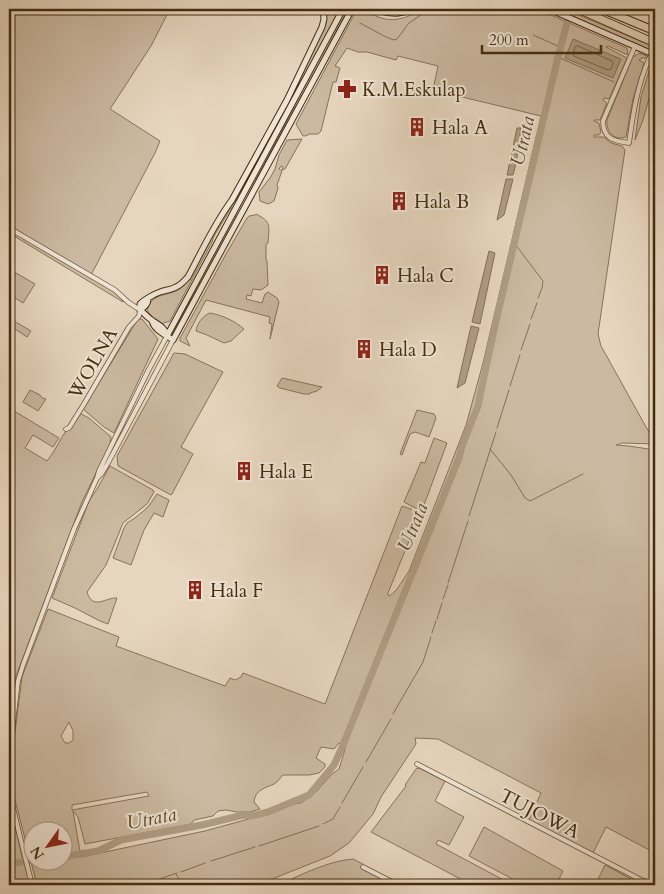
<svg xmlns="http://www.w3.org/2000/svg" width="664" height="894" viewBox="0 0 664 894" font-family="Cardo,serif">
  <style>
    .green { fill: #cbb9a1; stroke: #887358; fill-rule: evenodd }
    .water { fill: #b09d83; stroke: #857054 }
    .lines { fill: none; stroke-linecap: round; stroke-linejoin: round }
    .shore { stroke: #7a6548; stroke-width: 1 }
    .stream { stroke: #857054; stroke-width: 1 }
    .river { stroke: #b09d83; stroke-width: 7 }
    .street-casing { stroke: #6e573a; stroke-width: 5.5 }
    .secondary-casing { stroke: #452d0e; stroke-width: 7 }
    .highway-casing { stroke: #452d0e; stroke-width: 9 }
    .street { stroke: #efe4d5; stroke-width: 4 }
    .secondary { stroke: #efe4d5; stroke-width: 5 }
    .highway { stroke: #e7d6bf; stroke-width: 7 }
    .street-bridge-casing { stroke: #6e573a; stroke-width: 5.5; stroke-linecap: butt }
    .street-bridge { stroke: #efe4d5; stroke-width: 4 }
    .labels { text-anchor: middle; stroke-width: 4; stroke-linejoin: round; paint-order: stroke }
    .poi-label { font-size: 19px; fill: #452d0e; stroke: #efe4d5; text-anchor: start }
    .street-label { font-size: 19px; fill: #452d0e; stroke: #efe4d5 }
    .water-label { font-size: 20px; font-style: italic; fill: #60492b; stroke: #efe4d5 }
  </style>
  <rect width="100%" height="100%" fill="#e7d6bf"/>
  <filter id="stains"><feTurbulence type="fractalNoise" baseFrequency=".004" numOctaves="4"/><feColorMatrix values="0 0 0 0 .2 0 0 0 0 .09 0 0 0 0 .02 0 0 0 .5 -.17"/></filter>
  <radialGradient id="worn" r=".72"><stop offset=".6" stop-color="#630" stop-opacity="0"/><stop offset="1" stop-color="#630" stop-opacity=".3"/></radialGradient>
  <!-- green -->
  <path class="green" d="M9,9H170L151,46L110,109L160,141L155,153L91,275L9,225Z
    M327,9H340L233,209L231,208L214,236L212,242L170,321L161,324C156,320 150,316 147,310C151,294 166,296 178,290C183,287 187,283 190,278L221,220L231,207L287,104L324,28L326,22Z
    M346,9H348L331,41L317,70L248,195L293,109L300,93Z
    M361,9C366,11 371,14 376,16C391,23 408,19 420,9H537L627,48L628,55L608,46L606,47L627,58L609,99L604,98L603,100L607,103L600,120H594V121L599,123L601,132L599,135H594V137H604L611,143L622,146L625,150L598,334L601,346L655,443V444L622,443L616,445L629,446L655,450V853L606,827L593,853L529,820L541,793L438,739L415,738L416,744L381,797L373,814L349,843L330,856L272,879L255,885H37L16,804L10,777V771L22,677L48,609L119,637L116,646L225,686L230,678L235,680L241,677L243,673L325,704L402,506L419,512V516L388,593V595L389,596C398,591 403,579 409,571L466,425L483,363L541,116L433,90L438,66L398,56L396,60L367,52H358L347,48L335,66L340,68L336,82H333L321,131L318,134H310L305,136H303L296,124L355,13ZM69,722L73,731V740L69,743H65L61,736ZM339,743L346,746L339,769L332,774L315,793L301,803L294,804L245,820L205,831L81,857L73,811L78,817L85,844L191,824L194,820L213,816L218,811L226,810L237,812H250L260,809L254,802C255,790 265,788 274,784C278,782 280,778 283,775H309L319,773L325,767V764L316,758L321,747L334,749ZM147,792L149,796L72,810V805ZM32,832H62V862H32Z
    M576,14L581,16L652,46L650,51L574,17Z
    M639,53L647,56V58H642L639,60L644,63L633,99L626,137C614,141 606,132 607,120L633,56H635Z
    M650,68L655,69V83L651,91L643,120L635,140L641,97Z
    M302,139L285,169L282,170L283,167L281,166L279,169L282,171L277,185L278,188L274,201L268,204L260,201L259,192L270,178L275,169L279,155L287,140Z
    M256,214C272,222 269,226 268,243L266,244V259L267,261L268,285L261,290L253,289L251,296L247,295L246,299L262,303L265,294L268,292L277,298L279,302L270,339L272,324L269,323L270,317L206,300L186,338L190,346L180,341V338L226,254L247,218L249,216L255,215Z
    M234,215L237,217L181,321L179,320L193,296L200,278Z
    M9,229L107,287L119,294L124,301L123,302L9,233Z
    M9,269L35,284L23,303L9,294Z
    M210,313C222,315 235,321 244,329L231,341L224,343L207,335L196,331C197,324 202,316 210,313Z
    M9,318L31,331L27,337L9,325Z
    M138,319H142L158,339L114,433L104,427L83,409Z
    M174,353L185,354L223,372L181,447L193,454L172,494L171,495L118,466L117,456Z
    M282,378L322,387L317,391L310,393V394H304L280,388L277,386Z
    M30,390L40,395L42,398L46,399L38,411L23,402Z
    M9,408L59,438L53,447L33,435L25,448L47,461C59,446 65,426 81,414L89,418L111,437L110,444L82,502L16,676L9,731V424L10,422L9,421Z
    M417,410L434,414L436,418L429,437L415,432L410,434L402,455L400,454Z
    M434,438L447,443L424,505L422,509H417L404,502L421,462L425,463Z
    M110,466L153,490L154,492L147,504L123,523L106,565L87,592C93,611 106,597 117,598L108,624L100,621L75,608L52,598L89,501L97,489Z
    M157,494L169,500L163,517L154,513L144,530L131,565L113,558L124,528L127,523L135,518L148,507Z
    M419,768L445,781L435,801L464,817L449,845L438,840L436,844L513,885H472L371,832L406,786L405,785L416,769Z
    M9,800L23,861L9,865Z
    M484,827L563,871L556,885H524L469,856Z
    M353,859L363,864L361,867L394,885H278C301,875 328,861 353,859Z
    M24,862L30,885H9V867Z
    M605,865L631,879L627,885H595Z"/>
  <!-- water -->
  <path class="water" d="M573,39L621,59L613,78L565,58Z
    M517,128H521L516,164L513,175H507Z
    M506,179H513L504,215L497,220Z
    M489,251L495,253L480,324L472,322Z
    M471,326L479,328L465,383L457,388Z"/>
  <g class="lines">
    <!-- shore -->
    <path class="shore" d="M578,46L612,61L613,63L611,69L608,70L574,56L573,54L575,47Z"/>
    <!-- stream -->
    <path class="stream" d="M360,23L386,37L394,40L397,39L409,23L418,17L428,9
      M533,35L560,47
      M558,57L614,82
      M515,244L543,281L542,288L538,298
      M531,319L537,303
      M521,350L530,324
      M510,386L520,355
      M497,428L509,390
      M490,449L511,475L525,498L530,501L583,474
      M469,516L496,432
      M448,583L468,521
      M443,599L448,585
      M437,619L442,603
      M432,633L436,621
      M393,714L423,662L431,637
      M366,762L391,719
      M342,803L363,767
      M323,824L333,819L340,807
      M259,846L319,826
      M211,861L255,847
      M181,872L205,863
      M176,874L183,885
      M142,885L177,873"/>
    <!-- river -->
    <path class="river" d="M62,857L98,851L121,840L202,825L243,815L251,816L268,812L309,795L334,765L343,745L459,458L462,446L478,406L482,386L496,321L558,57L568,19L572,9
      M9,866L16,863L32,860"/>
    <!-- street casing -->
    <g class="street-casing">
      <path id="street" d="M635,46L603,121C603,139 614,141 629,143C633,114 637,86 649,59
        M9,228L115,290L128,302L140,310L139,316L129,327L84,404L69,428L66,429
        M98,477L102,473L108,463L173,340
        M9,757L18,681L23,665L74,529L97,478L99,471L148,371L167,336
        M417,764L651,885
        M9,792L32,885
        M363,867L398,885"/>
    </g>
    <!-- secondary casing -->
    <g class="secondary-casing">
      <path id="secondary" d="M375,9C388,14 399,15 412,9
        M549,9L655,55
        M140,310V304C144,300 154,294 160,292C165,290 171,290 176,287C181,285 184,281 188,277C202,251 214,224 232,200L287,100L322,27L324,19L323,9
        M140,310C144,313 148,318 153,321C159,325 165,328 167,335
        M140,310C145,307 148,304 148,299
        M152,321C155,331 165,334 173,340L352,9
        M167,336L343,9"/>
    </g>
    <!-- highway casing -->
    <g class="highway-casing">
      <path id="highway" d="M578,9L655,43
        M602,9L655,31"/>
    </g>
    <!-- street -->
    <use href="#street" class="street"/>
    <!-- secondary -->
    <use href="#secondary" class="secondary"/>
    <!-- highway -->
    <use href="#highway" class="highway"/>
    <!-- street-bridge casing -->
    <g class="street-bridge-casing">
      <path id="street-bridge" d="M649,59L655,48"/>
    </g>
    <!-- street-bridge -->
    <use href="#street-bridge" class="street-bridge"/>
  </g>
  <!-- icons -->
  <defs>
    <g id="pharmacy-bare" transform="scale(1.5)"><path d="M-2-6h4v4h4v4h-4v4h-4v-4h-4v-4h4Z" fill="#8f2418" stroke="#efe4d5" stroke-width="2.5" paint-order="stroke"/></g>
    <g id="building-bare" transform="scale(1.5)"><path d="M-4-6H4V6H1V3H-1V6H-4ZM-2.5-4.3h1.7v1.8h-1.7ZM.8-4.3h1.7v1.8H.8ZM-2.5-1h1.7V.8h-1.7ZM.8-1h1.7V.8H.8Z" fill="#8f2418" stroke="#efe4d5" stroke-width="2.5" paint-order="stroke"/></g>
  </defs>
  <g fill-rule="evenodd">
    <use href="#pharmacy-bare" x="347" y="89"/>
    <use href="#building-bare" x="417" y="127"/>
    <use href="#building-bare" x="399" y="201"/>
    <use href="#building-bare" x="382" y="275"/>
    <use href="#building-bare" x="364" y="349"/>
    <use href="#building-bare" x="244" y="471"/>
    <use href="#building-bare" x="195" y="590"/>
  </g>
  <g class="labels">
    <!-- poi labels -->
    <g class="poi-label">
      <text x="362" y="96">K.M.Eskulap</text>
      <text x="432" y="134">Hala A</text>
      <text x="414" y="208">Hala B</text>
      <text x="397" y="282">Hala C</text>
      <text x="379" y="356">Hala D</text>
      <text x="259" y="478">Hala E</text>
      <text x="210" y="597">Hala F</text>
    </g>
    <!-- street labels -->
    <g class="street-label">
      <text transform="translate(92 363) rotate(-60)" y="7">WOLNA</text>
      <text transform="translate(540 813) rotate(27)" y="7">TUJOWA</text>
    </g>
    <!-- water labels -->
    <g class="water-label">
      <text transform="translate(522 141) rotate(-77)" y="7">Utrata</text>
      <text transform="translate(412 527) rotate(-68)" y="7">Utrata</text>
      <text transform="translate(151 818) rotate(-11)" y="7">Utrata</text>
    </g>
  </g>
  <!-- margin -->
  <rect width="664" height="894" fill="none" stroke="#e7d6bf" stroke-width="30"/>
  <rect x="10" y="10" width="644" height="874" fill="none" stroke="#452d0e" stroke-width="2.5"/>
  <rect x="15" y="15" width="634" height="864" fill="none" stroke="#452d0e"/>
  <!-- north arrow -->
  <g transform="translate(48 846) rotate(237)"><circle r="24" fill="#efe4d5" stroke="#ab9b85"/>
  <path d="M0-4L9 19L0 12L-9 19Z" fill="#8f2418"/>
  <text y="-8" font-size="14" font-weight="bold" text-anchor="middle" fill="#452d0e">N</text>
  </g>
  <!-- scale -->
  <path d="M482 45v8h119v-8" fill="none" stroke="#452d0e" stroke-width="2.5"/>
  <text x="489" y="45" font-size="15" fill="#452d0e" stroke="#efe4d5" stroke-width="4" paint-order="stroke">200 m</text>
  <rect width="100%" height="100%" filter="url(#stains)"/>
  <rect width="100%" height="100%" fill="url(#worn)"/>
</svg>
